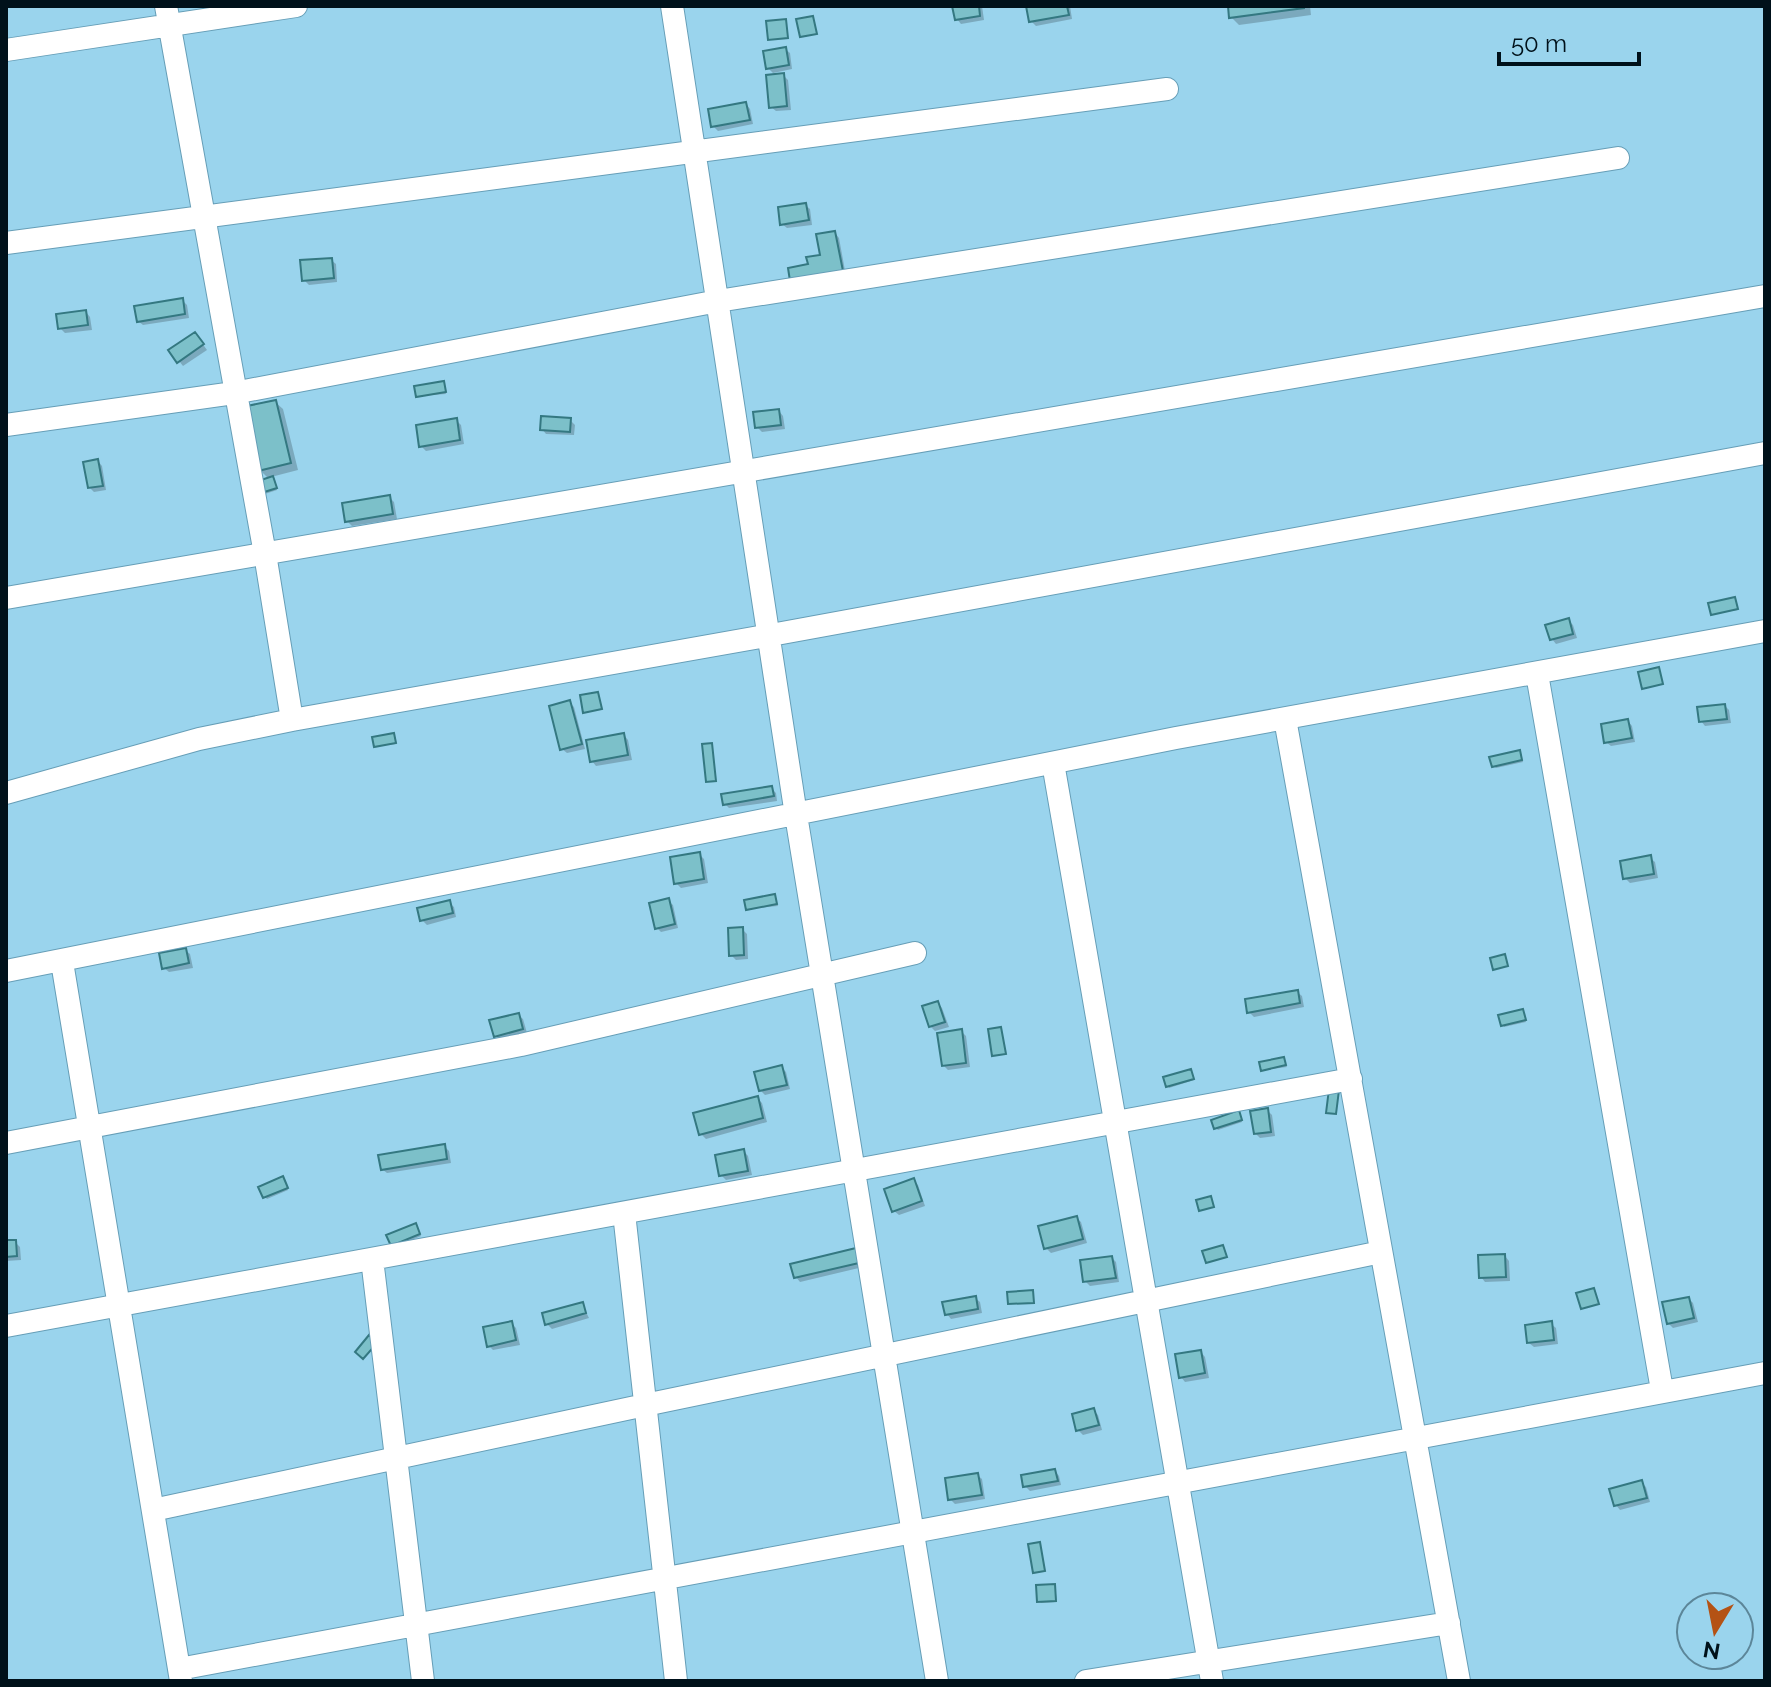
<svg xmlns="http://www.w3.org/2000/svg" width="1771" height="1687" viewBox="0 0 1771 1687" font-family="Raleway,sans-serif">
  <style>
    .shadow { fill: #0003 }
    .building { fill: #7cc0c9; stroke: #347881; stroke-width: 2 }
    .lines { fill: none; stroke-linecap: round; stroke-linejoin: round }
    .street-casing { stroke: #669eb7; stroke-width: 24 }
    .street { stroke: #fff; stroke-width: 22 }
  </style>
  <rect width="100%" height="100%" fill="#9ad4ed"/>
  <!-- shadow -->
  <path class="shadow" d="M954,6H982L984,20L961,24L957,19Z
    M1028,6H1070L1072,19L1036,26L1031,21Z
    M1230,6H1310L1311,15L1239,25L1231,17Z
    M785,49L790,53L792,69L773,73L768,68Z
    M783,75L788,80L791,110L776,111L771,107Z
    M746,104L750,109L753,124L718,131L713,126Z
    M805,205L810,209L812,225L787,228L782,224Z
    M835,233L839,238L846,276L810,266L822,256Z
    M331,260L336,264L337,282L309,285L304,280Z
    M182,300L187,305L189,318L143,325L138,321Z
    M86,312L90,317L92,330L65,333L60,328Z
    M199,339L207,350L183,366L179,361Z
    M443,383L446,394L418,396Z
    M275,402L283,409L298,470L271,477L277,490L262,495L269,479L260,470Z
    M779,411L783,416L785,429L762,432L757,427Z
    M456,420L461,425L464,444L426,451L421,446Z
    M570,420L575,425L574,435L546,434L542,429Z
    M98,461L102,466L106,490L94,492L89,487Z
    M389,497L394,502L397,519L352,526L347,521Z
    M1734,599L1738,610L1713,614Z
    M1568,620L1573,625L1577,638L1556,644L1552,639Z
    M570,703L574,707L585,749L567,753L562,749Z
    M1725,706L1729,710L1731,723L1705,726L1701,721Z
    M1628,721L1632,726L1635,742L1611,746L1606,742Z
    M394,735L397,744L376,746Z
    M624,735L628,740L632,760L596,766L592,761Z
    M1521,754L1523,762L1496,768L1494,766Z
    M771,788L776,793L777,801L729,808L725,804Z
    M699,854L704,859L708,883L681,888L676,883Z
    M1650,858L1655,862L1658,878L1630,883L1625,878Z
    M774,896L778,906L748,909Z
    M668,901L673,905L678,928L661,932L657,928Z
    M449,903L454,907L456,917L427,925L422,920Z
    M742,929L747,934L748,959L736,960L731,955Z
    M185,950L190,954L193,968L169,972L164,968Z
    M1297,992L1302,996L1304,1007L1254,1017L1249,1012Z
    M938,1003L942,1008L949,1027L935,1031L930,1026Z
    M1522,1011L1526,1022L1504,1027L1503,1025Z
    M518,1015L523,1019L527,1033L500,1040L496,1036Z
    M961,1031L966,1036L970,1067L948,1070L943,1065Z
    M1283,1059L1287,1067L1263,1070Z
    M781,1067L786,1072L790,1089L765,1095L760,1090Z
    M1192,1073L1194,1080L1169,1088L1168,1086Z
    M757,1098L762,1103L767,1122L706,1139L701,1134Z
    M1267,1110L1272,1115L1275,1136L1260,1138L1255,1133Z
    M1240,1114L1242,1122L1218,1130L1216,1128Z
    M444,1146L449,1151L451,1163L387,1173L382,1169Z
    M744,1151L748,1156L752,1175L726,1180L721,1175Z
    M284,1180L288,1190L267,1199L265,1197Z
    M913,1181L918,1185L925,1206L899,1215L894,1211Z
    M1076,1218L1081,1222L1087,1243L1051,1253L1046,1248Z
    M417,1227L421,1236L395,1247Z
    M6,1242H15L20,1247L21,1260L6,1261Z
    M855,1250L863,1267L800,1282L796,1277Z
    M1505,1256L1509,1261L1510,1281L1485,1282L1481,1277Z
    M1112,1258L1116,1262L1119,1282L1090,1286L1085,1281Z
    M1032,1292L1034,1304L1010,1303Z
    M975,1298L980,1302L982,1313L951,1319L947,1314Z
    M1689,1299L1693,1303L1698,1322L1673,1328L1668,1323Z
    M582,1304L589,1318L552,1329L547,1324Z
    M511,1323L516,1328L520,1345L493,1350L489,1346Z
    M1551,1324L1556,1328L1558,1344L1534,1347L1529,1343Z
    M1201,1352L1205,1357L1209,1378L1185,1382L1181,1377Z
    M1094,1411L1098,1415L1102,1430L1083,1435L1078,1430Z
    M1055,1471L1059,1476L1061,1485L1030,1491L1025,1486Z
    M977,1475L982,1479L985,1499L955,1504L950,1499Z
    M1641,1482L1646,1487L1650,1502L1620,1510L1616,1505Z
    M1055,1586L1057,1602L1041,1603L1039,1601Z"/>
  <!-- building -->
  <path class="building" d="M952,6H979L980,16L955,20Z
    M1026,6H1067L1069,15L1029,22Z
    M1228,6H1304V8L1229,18Z
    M813,16L817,34L800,37L796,19Z
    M786,19L788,38L768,40L766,21Z
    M786,47L789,65L766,69L763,51Z
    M784,73L787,106L769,108L766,75Z
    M746,102L750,120L711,127L708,109Z
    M806,203L809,220L780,225L778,207Z
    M835,231L843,271L790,281L788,268L808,264L806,257L820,255L816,234Z
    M332,258L334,278L302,281L300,260Z
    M183,298L185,314L137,322L134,306Z
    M86,310L88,325L58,329L56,314Z
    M195,332L204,344L177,363L168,350Z
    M444,381L446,392L416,397L414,386Z
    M276,400L291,463L258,471L242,407Z
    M779,409L781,425L755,428L753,412Z
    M541,416L571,418L570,432L540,430Z
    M457,418L460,440L419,447L416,425Z
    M98,459L103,486L88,488L83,462Z
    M273,476L277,488L258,494L255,482Z
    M390,495L393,514L345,522L342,503Z
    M1735,597L1738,609L1711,615L1708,603Z
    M1569,618L1573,634L1550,640L1545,625Z
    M1659,667L1663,684L1642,689L1638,672Z
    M598,692L602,709L583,713L580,695Z
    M570,700L582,744L560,750L549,706Z
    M1725,704L1727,719L1699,722L1697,707Z
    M1628,719L1632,738L1604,743L1601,724Z
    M394,733L396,743L374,747L372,737Z
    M624,733L628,755L590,762L586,740Z
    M712,743L716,781L706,782L702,744Z
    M1520,750L1522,760L1492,767L1489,757Z
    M772,786L774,796L723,805L721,794Z
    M700,852L704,879L674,884L670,857Z
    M1651,855L1654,874L1623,879L1620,861Z
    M775,894L777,904L746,910L744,900Z
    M669,898L675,924L655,929L649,903Z
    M450,900L453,913L420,921L417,908Z
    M743,927L744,955L729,956L728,928Z
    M186,948L189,963L162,969L159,953Z
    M1505,954L1508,966L1493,970L1490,958Z
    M1298,990L1300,1003L1247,1013L1245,999Z
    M938,1001L945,1022L929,1027L922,1006Z
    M1523,1009L1526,1020L1501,1026L1498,1015Z
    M519,1013L523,1029L494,1037L489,1020Z
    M1001,1027L1006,1054L992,1056L988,1029Z
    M962,1029L966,1063L942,1066L937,1033Z
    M1284,1057L1286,1065L1261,1071L1259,1062Z
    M782,1065L787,1085L759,1091L754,1072Z
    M1191,1069L1194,1079L1166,1087L1163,1077Z
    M1329,1089L1339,1090L1336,1114L1326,1113Z
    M758,1096L763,1118L699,1135L693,1113Z
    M1268,1108L1271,1132L1254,1134L1250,1111Z
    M1239,1110L1242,1120L1214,1129L1211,1120Z
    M445,1144L447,1159L381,1170L378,1155Z
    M744,1149L748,1171L719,1176L715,1155Z
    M283,1176L288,1188L263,1198L258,1187Z
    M914,1178L922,1201L892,1212L884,1189Z
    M1211,1196L1214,1207L1199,1211L1196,1200Z
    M1077,1216L1083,1239L1044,1249L1038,1226Z
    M416,1223L420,1234L391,1246L386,1235Z
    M6,1240H16L17,1256L6,1257Z
    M1223,1245L1227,1257L1206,1263L1202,1251Z
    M856,1248L859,1263L794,1278L790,1264Z
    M1505,1254L1506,1277L1479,1278L1478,1255Z
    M1112,1256L1116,1278L1083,1282L1080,1260Z
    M1594,1288L1599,1304L1581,1309L1576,1293Z
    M1033,1290L1034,1303L1008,1304L1007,1292Z
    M976,1296L978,1309L945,1315L942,1302Z
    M1689,1297L1694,1318L1667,1324L1662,1302Z
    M583,1302L586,1313L545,1325L542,1313Z
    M512,1321L516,1340L487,1347L483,1327Z
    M1552,1321L1554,1340L1527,1343L1525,1325Z
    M369,1335L378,1342L363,1359L355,1352Z
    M1201,1350L1205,1373L1179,1378L1175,1354Z
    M1094,1408L1099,1425L1076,1431L1072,1414Z
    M1055,1469L1058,1481L1023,1487L1021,1475Z
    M978,1473L982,1495L948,1500L945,1478Z
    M1642,1480L1647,1498L1614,1506L1609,1489Z
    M1040,1542L1045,1571L1033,1573L1028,1544Z
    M1055,1584L1056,1601L1037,1602L1036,1585Z"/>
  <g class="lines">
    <!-- street casing -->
    <g class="street-casing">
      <path id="street" d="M166,6L265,554L292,720
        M672,6L796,815L937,1681
        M6,50L296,6
        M6,243L1167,89
        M6,425L234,393L718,301L1618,158
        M6,598L1765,296
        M1537,674L1662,1390
        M1285,719L1459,1681
        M1053,763L1212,1681
        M6,793L199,739L292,720L771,635L1765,453
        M62,962L181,1681
        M6,971L1176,738L1765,631
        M6,1143L521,1045L915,953
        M624,1213L676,1681
        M372,1259L423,1681
        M6,1326L1351,1079
        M153,1510L645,1405L1381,1252
        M179,1669L1765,1373
        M1086,1681L1449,1623"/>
    </g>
    <!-- street -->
    <use href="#street" class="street"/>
  </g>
  <!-- border -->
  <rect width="1771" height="1687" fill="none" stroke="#00111a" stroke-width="16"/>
  <!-- north arrow -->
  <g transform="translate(1715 1631) rotate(190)"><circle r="38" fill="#9ad4ed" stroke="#5c8699" stroke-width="2"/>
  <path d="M0-6L14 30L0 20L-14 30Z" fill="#b45214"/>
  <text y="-12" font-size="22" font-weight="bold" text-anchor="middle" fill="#00111a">N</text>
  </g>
  <!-- scale -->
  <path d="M1499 52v12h140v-12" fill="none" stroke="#00111a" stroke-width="4"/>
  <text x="1511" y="52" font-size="24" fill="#00111a" stroke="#9ad4ed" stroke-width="6" paint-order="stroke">50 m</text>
</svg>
